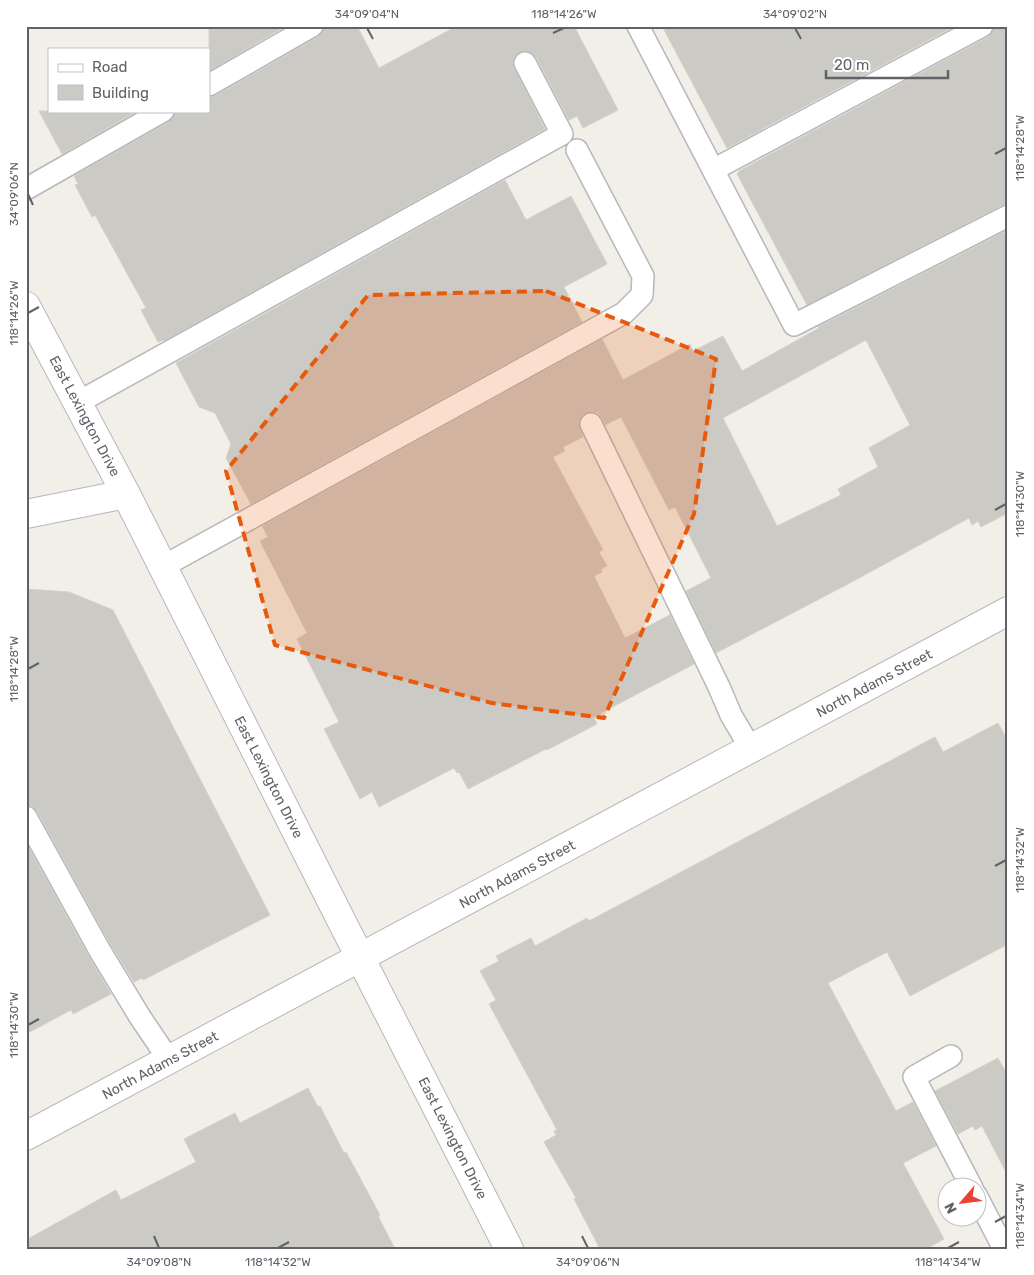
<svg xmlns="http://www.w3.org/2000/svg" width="1034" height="1275" viewBox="0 0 1034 1275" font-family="Rubik,sans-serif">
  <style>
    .building { fill: #cccac5; stroke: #d6d1c6; fill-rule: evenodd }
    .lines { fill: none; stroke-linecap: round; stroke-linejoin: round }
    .service-casing { stroke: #b5b8bc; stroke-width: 24 }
    .minor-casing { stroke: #b5b8bc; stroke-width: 30 }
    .service { stroke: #fff; stroke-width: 21 }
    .minor { stroke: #fff; stroke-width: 28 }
    .marked { fill: #e8590c; fill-opacity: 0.2; stroke: #e8590c; stroke-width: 4; stroke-dasharray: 10 6; stroke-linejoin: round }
    .ticks { fill: none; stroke: #5f6368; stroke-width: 2 }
    .labels { text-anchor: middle; stroke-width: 4; stroke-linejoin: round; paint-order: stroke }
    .street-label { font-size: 14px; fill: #5f6368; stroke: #fff }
    .neatline { fill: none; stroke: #5f6368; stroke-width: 2 }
    .ticks-label { font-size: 12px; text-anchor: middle; fill: #5f6368 }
  </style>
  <rect width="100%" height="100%" fill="#f1efe8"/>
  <!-- building -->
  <path class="building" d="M209,26H286L209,71Z
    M324,26H357L379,68L457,26H574L618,110L583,128L577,116L569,120L536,57L532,53L526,51L520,52L514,57L513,63L514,68L545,129L164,341L163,340L158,342L141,310L146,308L95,215L92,217L75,185L78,184L74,176L169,122L173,118L175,111H209V97L215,96L318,37L322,33Z
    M662,26H955L727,148Z
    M994,26H1008V204L1002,205L807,305L737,174L739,172V171L988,37L993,32Z
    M39,111H137L62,154Z
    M505,180L526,220L571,196L607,264L564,287L582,322L251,504L226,458L231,444L215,413L199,407L176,363Z
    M1008,230V513L981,527L978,521L972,525L969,518L848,584L716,653L686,591L711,578L675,507L669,510L621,417L605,425L602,418L598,413L592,412L586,413L581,417L579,423L580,429L583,437L563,447L565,451L553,457L603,550L599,552L607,566L601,569L602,572L594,576L625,638L670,615L694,664L601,713L602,714L594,718L597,724L547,750L546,749L468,789L459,772L457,773L454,768L379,807L372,792L360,799L324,729L339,722L297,639L307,633L260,541L268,537L262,526L602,339L623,380L690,344L693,351L723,336L742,371L819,328L818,327ZM866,340L910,425L869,448L878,467L838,489L841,495L777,526L723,418Z
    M26,589L69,592L113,610L270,915L143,980L142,978L134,982L111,945L37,811L32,806L26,805Z
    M998,723L1008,741V944L910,996L887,952L828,983L896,1111L913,1102L936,1146L903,1163L944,1239L926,1249H600L574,1199L576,1198L544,1142L556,1135L554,1131L557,1130L489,1004L496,1000L480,971L499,961L496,956L531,938L535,946L587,918L589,921L935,737L943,752Z
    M26,843L89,957L111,994L73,1014L71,1010L26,1034Z
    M998,1058L1008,1076V1176L982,1126L975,1130L973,1126L958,1134L935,1091Z
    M308,1088L318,1107L320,1106L344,1153L346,1152L380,1215L378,1216L395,1249H26V1240L116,1190L121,1200L196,1162L184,1139L235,1113L240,1123Z"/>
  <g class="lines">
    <!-- service casing -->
    <g class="service-casing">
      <path id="service" d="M638,26L794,325L1008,216
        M209,85L312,26
        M713,170L982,26
        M26,189L163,111
        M77,403L562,134L525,63
        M591,424L719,687L731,715L751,749
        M162,567L624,313L642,295L643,276L577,150
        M26,817L100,951L140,1017L169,1060
        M951,1056L914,1077L972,1188
        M976,1195L1004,1249"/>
    </g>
    <!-- minor casing -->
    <g class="minor-casing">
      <path id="minor" d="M26,306L126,494L340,918L509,1249
        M26,514L126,494
        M26,1136L1008,611"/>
    </g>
    <!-- service -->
    <use href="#service" class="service"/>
    <!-- minor -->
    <use href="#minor" class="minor"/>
  </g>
  <!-- marked area -->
  <path class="marked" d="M546,291L716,359L694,514L604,718L492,703L275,645L226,471L368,295Z"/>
  <!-- ticks -->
  <path class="ticks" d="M367,28L373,39M795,28L801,39M553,33L564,28M995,154L1006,148M28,194L33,205M28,313L39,307M995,510L1006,504M28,669L39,663M995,866L1006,860M28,1025L39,1019M995,1222L1006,1216M154,1236L159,1248M582,1236L588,1248M278,1248L289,1242M948,1248L959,1242"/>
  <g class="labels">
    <!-- street labels -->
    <g class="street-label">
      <text transform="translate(85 416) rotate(62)" y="5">East Lexington Drive</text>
      <text transform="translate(874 683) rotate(-28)" y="5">North Adams Street</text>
      <text transform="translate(269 777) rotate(63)" y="5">East Lexington Drive</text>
      <text transform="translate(517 874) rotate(-28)" y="5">North Adams Street</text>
      <text transform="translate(160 1065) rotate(-28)" y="5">North Adams Street</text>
      <text transform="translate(453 1138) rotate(63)" y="5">East Lexington Drive</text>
    </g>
  </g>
  <!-- border -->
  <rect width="1034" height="1275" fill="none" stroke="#ffffff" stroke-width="55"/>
  <!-- legend -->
  <rect x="48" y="48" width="162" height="65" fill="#ffffff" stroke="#bfc1c3"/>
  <rect x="58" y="64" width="25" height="8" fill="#ffffff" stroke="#bfc1c3"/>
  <text x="92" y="72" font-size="15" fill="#5f6368">Road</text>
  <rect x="58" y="85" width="25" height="15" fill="#cccac5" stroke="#bfc1c3"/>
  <text x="92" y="98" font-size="15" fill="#5f6368">Building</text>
  <!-- north arrow -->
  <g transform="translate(962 1202) rotate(242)"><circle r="24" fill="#ffffff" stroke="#bfc1c3"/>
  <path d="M0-4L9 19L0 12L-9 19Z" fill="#ea4335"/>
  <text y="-8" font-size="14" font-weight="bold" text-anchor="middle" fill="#5f6368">N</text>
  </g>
  <!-- scale -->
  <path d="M826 70v8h122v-8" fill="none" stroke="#5f6368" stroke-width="2.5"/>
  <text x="834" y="70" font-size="15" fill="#5f6368" stroke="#ffffff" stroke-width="4" paint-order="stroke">20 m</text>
  <rect x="28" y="28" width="978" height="1220" class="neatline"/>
  <g class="ticks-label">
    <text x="367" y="18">34°09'04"N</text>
    <text x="564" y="18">118°14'26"W</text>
    <text x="795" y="18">34°09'02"N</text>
    <text transform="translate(1020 148) rotate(-90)" y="4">118°14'28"W</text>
    <text transform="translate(14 194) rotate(-90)" y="4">34°09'06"N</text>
    <text transform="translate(14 313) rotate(-90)" y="4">118°14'26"W</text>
    <text transform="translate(1020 504) rotate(-90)" y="4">118°14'30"W</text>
    <text transform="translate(14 669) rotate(-90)" y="4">118°14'28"W</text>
    <text transform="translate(1020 860) rotate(-90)" y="4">118°14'32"W</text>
    <text transform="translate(14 1025) rotate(-90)" y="4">118°14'30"W</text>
    <text transform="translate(1020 1216) rotate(-90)" y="4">118°14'34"W</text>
    <text x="159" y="1266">34°09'08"N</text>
    <text x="278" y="1266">118°14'32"W</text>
    <text x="588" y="1266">34°09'06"N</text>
    <text x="948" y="1266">118°14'34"W</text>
  </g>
</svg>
